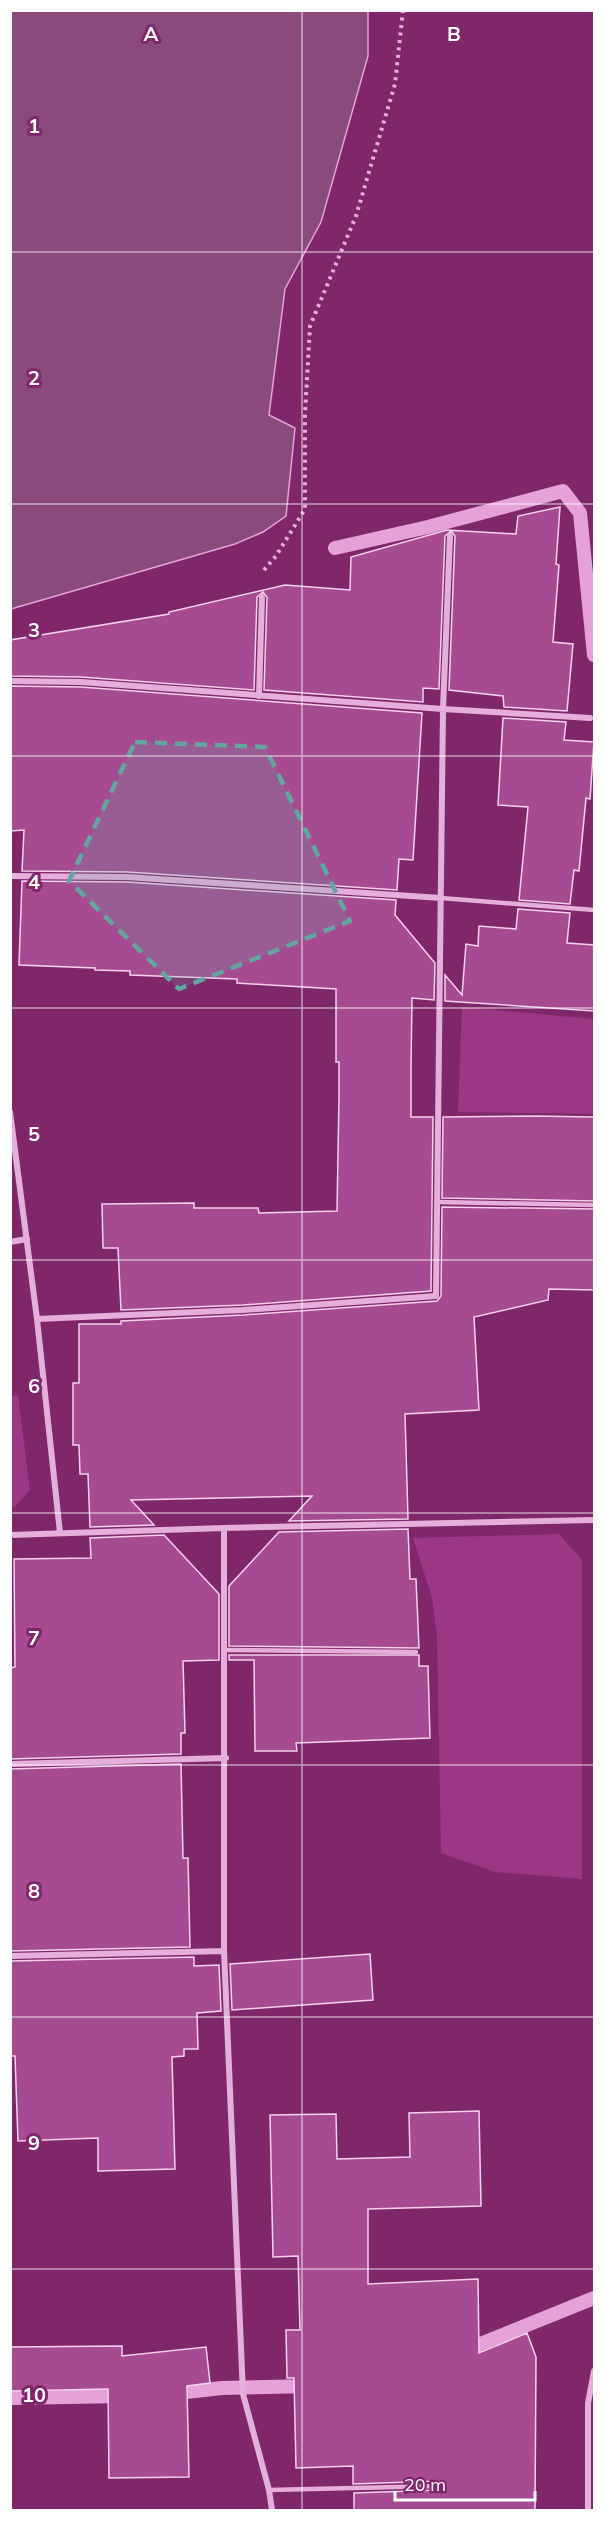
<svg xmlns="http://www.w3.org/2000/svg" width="605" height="2521" viewBox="0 0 605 2521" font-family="Mulish,sans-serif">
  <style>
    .green { fill: #9b3785 }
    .water { fill: #8a4a7c; stroke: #e6a2d8; stroke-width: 1.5 }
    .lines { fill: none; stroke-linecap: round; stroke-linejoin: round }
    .stream { stroke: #e6a2d8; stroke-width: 14 }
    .building { fill: #a64b92; stroke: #f5d1ed; stroke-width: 1.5 }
    .path { stroke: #e6aeda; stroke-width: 4; stroke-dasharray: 3 4.5; stroke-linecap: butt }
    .lane { stroke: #e6aeda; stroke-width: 4.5 }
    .street { stroke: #e6aeda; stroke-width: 6 }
    .marked { fill: #63a6a1; fill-opacity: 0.2; stroke: #63a6a1; stroke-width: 4.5; stroke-dasharray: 12 8; stroke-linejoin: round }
    .grid { fill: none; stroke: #fff; stroke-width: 1.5; stroke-opacity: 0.55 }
    .grid-label { font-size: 20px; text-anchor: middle; font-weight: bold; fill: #fff; stroke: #80276b; stroke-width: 6; stroke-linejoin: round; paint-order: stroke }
  </style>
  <rect width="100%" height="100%" fill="#80276b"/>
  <!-- green -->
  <path class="green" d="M462,1007L594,1019V1114L458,1112Z
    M18,1395L30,1490L15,1507H11V1396Z
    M559,1534L582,1560V1879L495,1872L441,1853L437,1637L432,1598L413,1538Z"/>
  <!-- water -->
  <path class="water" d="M11,10L368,11V56L321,222L285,289L269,415L295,428L286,516L263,532L235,544L11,609Z"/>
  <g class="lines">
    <!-- stream -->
    <path class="stream" d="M335,548L428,527L563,491L580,513L594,655
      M463,2351L594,2298
      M168,2394L222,2388L311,2386
      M10,2398L125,2396"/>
  </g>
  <!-- building -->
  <path class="building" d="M560,507L556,564L559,565L553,642L573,644L567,711L504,707L503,696L449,690L455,536L451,531L445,536L439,689L423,688V702L264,690L267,597L263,592L257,597L254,690L81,677L10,676V640L169,614V612L285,585L350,590L351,557L447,530L516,534L518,516Z
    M10,686L81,687L422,713L413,860L399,859L397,890L127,872L22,871L24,830L10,831Z
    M503,718L566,722L564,740L594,742L590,799L586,798L579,871L574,870L570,904L519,900L528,807L498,805Z
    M22,881L127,882L396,900L395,915L435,963L434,1000L412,998L411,1067V1117H433L431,1291L243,1305L121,1310L118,1248H103L102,1204L194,1203V1208H258L259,1213L337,1211L339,1097V1062H336V989L237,983V979L130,975V971L95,970V968L19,965Z
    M518,909L570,913L567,943L594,945V1011L445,1001V975L462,995L466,944L478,946L479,926L516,929Z
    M535,1116L594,1117V1201L442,1198L443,1117Z
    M442,1207L594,1209V1290L549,1289L548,1300L474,1317L479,1410L405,1414L408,1519L289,1521L312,1496L131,1500L154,1525L90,1527L88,1474H80L79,1445H73V1383H79V1324H121V1321L243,1315L437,1301L441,1296Z
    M408,1529L410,1579H416L419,1648L229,1646V1586L279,1532Z
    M164,1535L219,1594V1660L183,1661L185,1733H181V1754L10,1759V1668L15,1667L14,1559L91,1558L90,1538Z
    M229,1655H419V1666H428L430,1738L296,1743L297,1751H255L254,1660H229Z
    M181,1764L183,1858H188L190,1947L10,1951V1769Z
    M370,1954L373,2000L232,2010L230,1964Z
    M194,1957V1966L219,1965L221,2011L197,2013L198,2049H184V2056L172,2057L175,2169L98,2171V2138L18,2141L15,2056H10V1961Z
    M479,2111L481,2206L368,2209V2284L478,2279L479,2353L527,2333L536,2357L535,2511H354V2493L440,2490L444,2485L440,2481L353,2484V2466L296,2468L294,2378H287L286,2330H300L298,2256L273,2257L270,2115L336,2114L337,2159L410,2157L409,2113Z
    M122,2346V2356L206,2347L210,2383L187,2386L189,2477L109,2478L108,2389L10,2391V2347Z"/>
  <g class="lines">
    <!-- path -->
    <path class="path" d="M264,570L276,556L305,509V414L310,326L356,216L395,84L403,10"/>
    <!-- lane -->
    <path class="lane" d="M441,898L594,910
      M438,1202L594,1205
      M226,1650L416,1652
      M269,2490L440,2486"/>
    <!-- street -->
    <path class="street" d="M450,536L443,709L590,718
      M10,681L81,682L443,709L436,1296L243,1310L37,1319
      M259,696L262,597
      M10,876L127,877L441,898
      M10,1112L37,1319L60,1533
      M10,1242L27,1239
      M224,1528L594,1520
      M10,1535L224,1528V1951L243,2394L269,2490L272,2510
      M10,1764L226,1758
      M10,1956L224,1951
      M588,2510V2403L594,2371"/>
  </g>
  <!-- marked area -->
  <path class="marked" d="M135,742L265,747L350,921L179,989L69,881Z"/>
  <!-- grid -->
  <path class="grid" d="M302,10V2510M10,252H594M10,504H594M10,756H594M10,1008H594M10,1260H594M10,1513H594M10,1765H594M10,2017H594M10,2269H594"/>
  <g class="grid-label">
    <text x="151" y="41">A</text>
    <text x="454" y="41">B</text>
    <text x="34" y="133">1</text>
    <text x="34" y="385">2</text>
    <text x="34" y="637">3</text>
    <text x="34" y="889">4</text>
    <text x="34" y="1141">5</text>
    <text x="34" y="1393">6</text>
    <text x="34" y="1645">7</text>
    <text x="34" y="1898">8</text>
    <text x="34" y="2150">9</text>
    <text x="34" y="2402">10</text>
  </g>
  <!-- border -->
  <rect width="605" height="2521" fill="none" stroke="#ffffff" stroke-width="24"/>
  <!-- scale -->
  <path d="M395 2491v9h140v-9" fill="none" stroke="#ffffff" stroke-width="3"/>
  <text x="404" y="2491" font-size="18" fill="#ffffff" stroke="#80276b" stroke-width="4.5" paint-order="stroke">20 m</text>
</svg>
